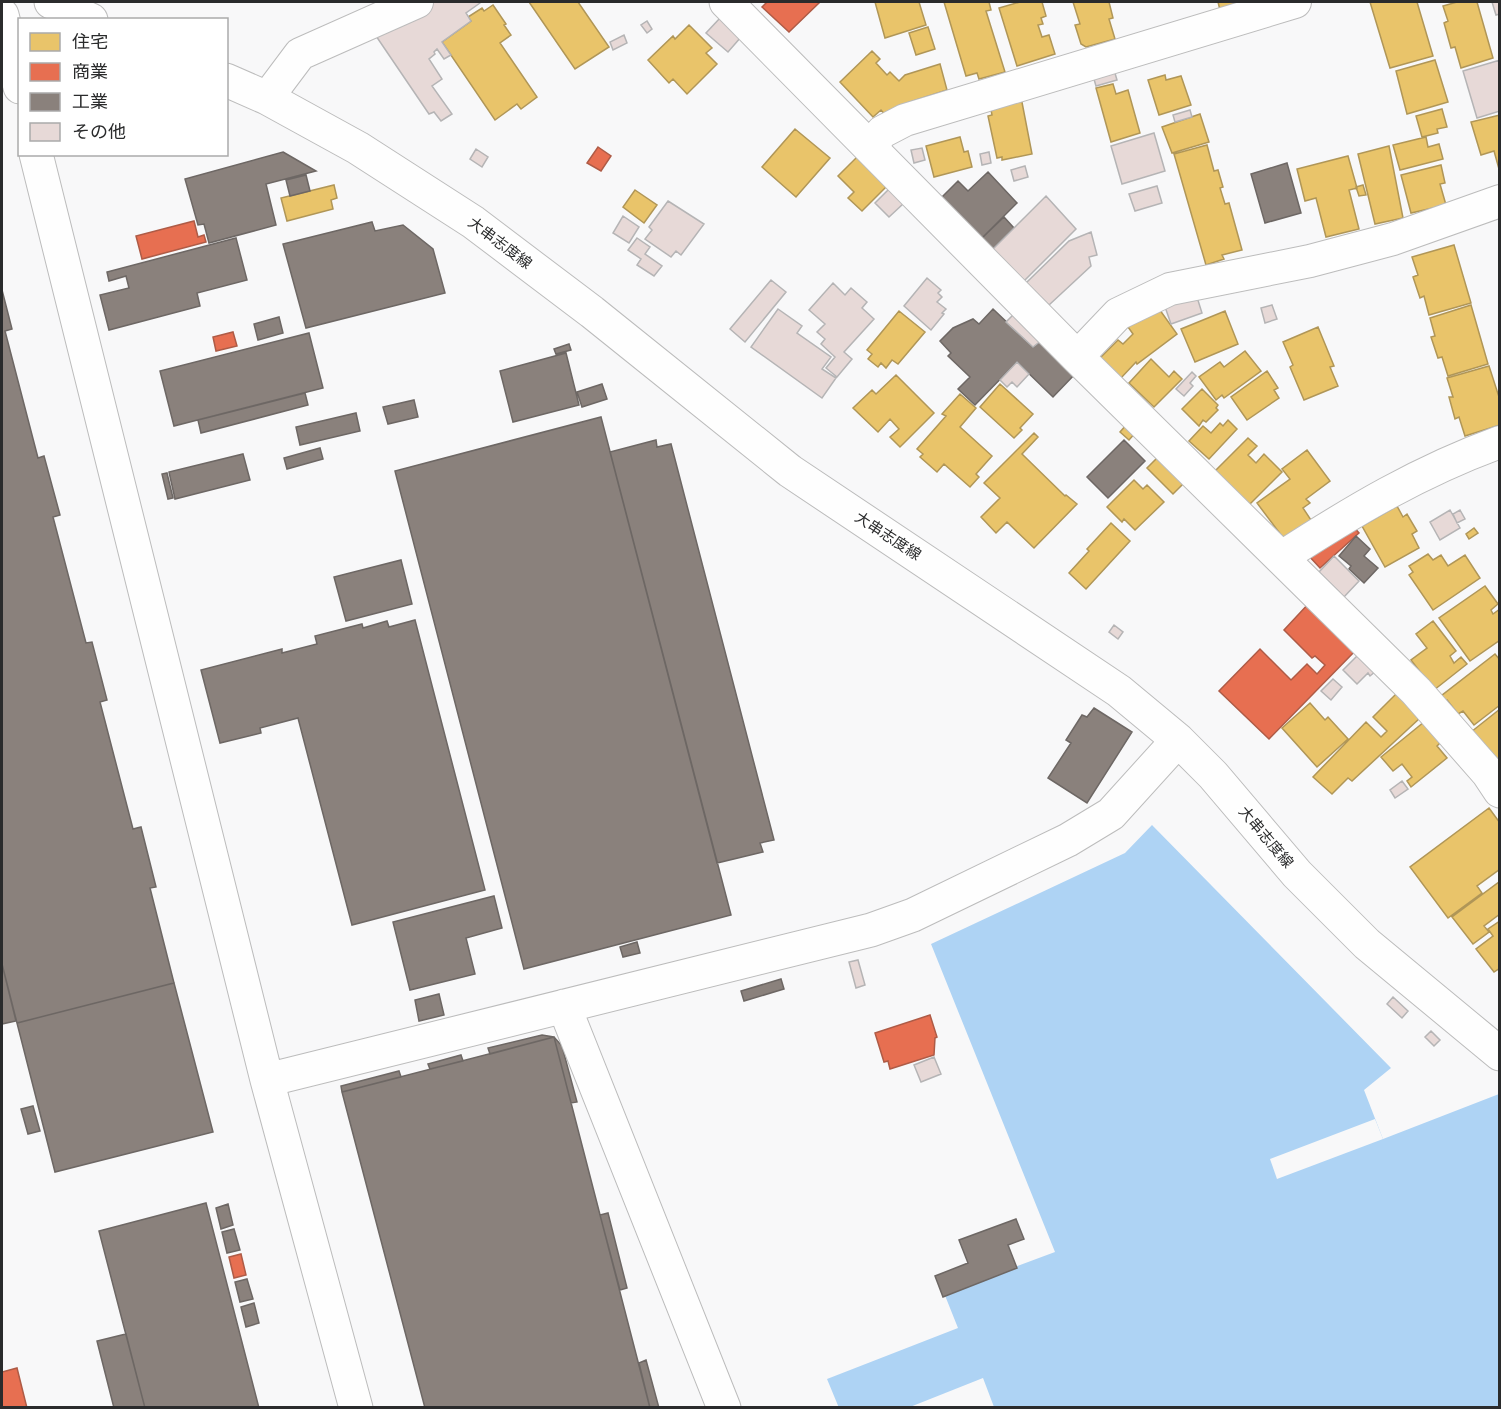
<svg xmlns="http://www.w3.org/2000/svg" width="1501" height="1409" viewBox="0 0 1501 1409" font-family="Inter,'Noto Sans JP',sans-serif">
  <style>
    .water { fill: #aed3f4 }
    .pier { fill: #f8f8f9 }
    .homes { fill: #e9c46a; stroke: #b09657; stroke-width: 1.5 }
    .shops { fill: #e76f51; stroke: #ae5b46; stroke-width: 1.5 }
    .industry { fill: #8a817c; stroke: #6d6764; stroke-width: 1.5 }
    .building { fill: #e7d9d7; stroke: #b5b4b5; stroke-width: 1.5 }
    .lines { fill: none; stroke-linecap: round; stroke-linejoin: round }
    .street-casing { stroke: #bcbcbc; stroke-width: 34 }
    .secondary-casing { stroke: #bcbcbc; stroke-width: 35 }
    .street { stroke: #fefefe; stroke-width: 32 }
    .secondary { stroke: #fefefe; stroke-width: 33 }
    .labels { text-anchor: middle; stroke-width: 6; stroke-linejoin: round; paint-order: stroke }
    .street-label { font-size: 15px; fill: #2a2b2c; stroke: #fff }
  </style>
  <rect width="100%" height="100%" fill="#f8f8f9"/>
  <!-- water -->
  <path class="water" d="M1152,825L1391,1068L1364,1090L1383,1139L1499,1094V1407H994L983,1378L910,1407L839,1408L827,1379L958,1328L944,1293L1055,1252L931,944L1125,853Z"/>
  <!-- pier -->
  <path class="pier" d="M1375,1119L1383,1139L1277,1179L1270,1159Z"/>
  <!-- homes -->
  <path class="homes" d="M529,2H578L609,47L575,69Z
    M875,2H919L926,25L885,38Z
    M944,2H989L991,10L986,11L1005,72L979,79L977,73L966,76Z
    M1020,2H1042L1046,16L1041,18L1043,24L1038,25L1042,37L1049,35L1055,54L1017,66L999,8Z
    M1073,2H1109L1113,18L1109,19L1115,39L1086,47L1081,44L1075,25L1080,24Z
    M1218,2H1248L1220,10Z
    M1370,2H1417L1433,56L1390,68Z
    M1457,2H1477L1493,58L1461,68L1455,47L1451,48L1444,23L1448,21L1443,6Z
    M493,5L506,24L504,25L511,35L500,43L537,97L521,109L517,104L495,120L442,42L471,21L468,17L482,8L484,11Z
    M689,25L712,48L706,53L717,64L687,94L673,79L669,83L648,60L673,36L675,39Z
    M928,27L935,49L916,55L909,33Z
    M872,51L880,59L876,63L887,75L890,72L899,81L905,75L940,64L947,90L907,103L887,117L881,110L873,117L840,82Z
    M1435,60L1448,102L1407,114L1396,71Z
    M1165,75L1166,80L1181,76L1191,105L1159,115L1148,80Z
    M1113,84L1116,94L1128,90L1140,133L1111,142L1096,88Z
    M1020,92L1032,154L1002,160V157L997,158L988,116L992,115L989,99Z
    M1442,109L1447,127L1437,129L1438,133L1422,137L1416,116Z
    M1200,114L1209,142L1172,153L1162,127Z
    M1500,115V169H1499L1494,151L1481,155L1471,122Z
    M795,129L830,158L796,197L762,167Z
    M960,137L964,152L968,151L972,167L934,177L926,146Z
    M1426,137L1428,147L1439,144L1443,159L1400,170L1393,145Z
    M1207,145L1214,171L1218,170L1223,187L1220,188L1225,204L1229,203L1242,250L1222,255L1224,259L1206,265L1174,154Z
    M1389,146L1403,218L1375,224L1358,154Z
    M859,155L886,187L862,211L848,198L854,192L838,176Z
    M1348,156L1357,188L1349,190L1359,229L1326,237L1316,198L1305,201L1297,169Z
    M1441,165L1445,183L1440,184L1446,205L1411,213L1401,175Z
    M334,185L337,198L331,200L333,209L287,221L281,198Z
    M1363,185L1366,195L1359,196L1356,187Z
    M635,190L657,205L644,223L623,207Z
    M1454,245L1471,303L1429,315L1424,296L1420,298L1413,277L1418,275L1412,257Z
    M1471,305L1488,364L1448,376L1442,357L1438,358L1431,337L1435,336L1430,318Z
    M1157,306L1177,334L1137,364L1136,362L1121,378L1100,358L1118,340L1123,344L1133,334L1128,327Z
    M899,311L925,332L898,364L892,360L886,368L881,363L878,367L868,359L872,354L867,350Z
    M1225,311L1238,344L1195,362L1181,329Z
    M1318,327L1334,366L1330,367L1338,386L1304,400L1290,367L1293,365L1283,342Z
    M1245,351L1261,371L1224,398L1222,395L1216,400L1199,377L1220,362L1224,367Z
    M1151,359L1169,377L1174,371L1182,379L1154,407L1129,383Z
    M1489,366L1500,400V425L1465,436L1459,417L1455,419L1449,397H1453L1447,378Z
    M1267,371L1278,388L1274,390L1279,398L1247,420L1231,397Z
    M896,375L934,413L900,447L890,437L899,429L890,419L878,432L853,408L872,390L876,394Z
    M1000,384L1033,414L1020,428L1022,430L1014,438L980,407Z
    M1202,389L1218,405L1216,408L1218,410L1206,422L1203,420L1199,426L1182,409Z
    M960,394L976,408L960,427L992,456L976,474L979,477L970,487L944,464L937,472L920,457L923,454L917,449L946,416L942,414Z
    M1228,420L1237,429L1209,459L1189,441L1203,426L1211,433L1220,423L1223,426Z
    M1127,424L1136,432L1129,440L1120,432Z
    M1034,433L1038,437L1022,454L1065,496L1066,495L1077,504L1034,548L1007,522L996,533L981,517L1000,498L984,483Z
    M1248,438L1257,446L1248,455L1256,463L1264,454L1282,472L1249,505L1215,471Z
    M1307,450L1330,481L1306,499L1310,503L1303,508L1313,523L1287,543L1257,503L1290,479L1282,469Z
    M1160,455L1187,480L1173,494L1147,468Z
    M1134,480L1143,489L1147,485L1164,502L1135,530L1124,519L1122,522L1107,507Z
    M1397,506L1403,517L1407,514L1417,531L1412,534L1419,548L1385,567L1362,526Z
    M1111,523L1130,541L1086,589L1069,573L1089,551L1087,549Z
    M1474,528L1478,533L1469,539L1466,534Z
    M1428,554L1433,560L1441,555L1448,566L1465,555L1480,578L1433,610L1409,575L1413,572L1409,566Z
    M1485,586L1498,604L1491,610L1493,614L1500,609V640L1470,661L1439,618Z
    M1433,621L1456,651L1450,656L1454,663L1461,657L1467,664L1434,690L1411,660L1427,648L1416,634Z
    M1495,654L1500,660V705L1474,725L1463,711L1458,714L1447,700L1445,701L1441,696Z
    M1397,693L1420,718L1352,781L1348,778L1332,794L1313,777L1366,722L1381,737L1387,731L1373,717Z
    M1310,703L1325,720L1328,717L1348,739L1317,767L1282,728Z
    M1500,709V766L1471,732Z
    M1424,722L1440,743L1437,746L1447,758L1411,787L1407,781L1412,777L1402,764L1393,771L1381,757Z
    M1489,808L1500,823V869L1477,886L1482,893L1448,918L1410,867Z
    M1499,882L1500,914L1484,926L1489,932L1473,944L1452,917Z
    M1500,921V968L1494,972L1476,949L1493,936L1488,929Z"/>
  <!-- shops -->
  <path class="shops" d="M767,2H820L789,32L762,7Z
    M598,147L611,156L601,171L587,163Z
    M194,221L198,237L204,235L206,242L142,259L136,236Z
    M233,332L237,346L216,351L213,337Z
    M1352,525L1359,533L1320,568L1307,554Z
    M1310,602L1357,649L1269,739L1219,691L1260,649L1291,680L1307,664L1317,674L1325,665L1315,656L1312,658L1284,630Z
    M930,1015L937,1037L935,1038L934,1055L890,1069L888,1061L884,1062L875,1033Z
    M241,1254L246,1275L234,1278L229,1257Z
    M17,1368L27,1408H2V1372Z"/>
  <!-- industry -->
  <path class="industry" d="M283,152L316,171L266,184L276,225L209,243L204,224L198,225L185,179Z
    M1287,163L1301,213L1265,223L1251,174Z
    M988,172L1017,203L981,239L941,198L958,181L968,191Z
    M306,175L310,191L290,196L286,180Z
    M1004,217L1014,228L992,250L981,239Z
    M372,222L375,231L403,225L433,249L445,293L306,328L283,244Z
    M236,238L247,280L197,293L200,306L109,330L100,295L129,288L126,276L109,281L107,272Z
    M2,290L12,329L5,331L38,458L44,456L60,515L53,517L86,643L92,642L107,700L100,702L133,829L141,827L156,887L150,888L174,983L17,1023L2,964Z
    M993,309L1033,347L1042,340L1076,373L1053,397L1017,362L975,405L958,389L970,377L948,356L951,353L940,341L953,328L973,319L979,324Z
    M279,317L283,333L258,340L254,324Z
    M309,333L323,388L174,426L160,371Z
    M569,344L571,350L556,354L554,349Z
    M566,353L579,405L513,422L500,371Z
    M602,384L607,399L582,407L577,392Z
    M305,393L308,405L201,433L198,420Z
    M414,400L418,417L388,424L383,407Z
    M356,413L360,431L300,445L296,427Z
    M601,417L731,915L524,969L395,471Z
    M656,440L657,447L671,444L774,840L760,843L763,852L717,863L610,452Z
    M1124,440L1145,461L1108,498L1087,477Z
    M320,448L323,459L287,469L284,458Z
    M243,454L250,480L175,499L169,472Z
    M167,473L173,498L168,499L162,474Z
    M1356,536L1370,549L1364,556L1378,568L1364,583L1349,569L1351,566L1339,556Z
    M401,560L412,604L346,621L334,577Z
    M415,620L485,890L352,925L298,718L260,728L261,733L220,743L201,670L282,649V653L317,644L315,636L362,624L363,628L387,621L389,627Z
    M1094,708L1132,732L1087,803L1048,778L1071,743L1066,740L1082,715L1087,717Z
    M494,896L502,928L466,938L475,974L410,990L393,922Z
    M637,942L640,953L623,957L620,947Z
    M2,964L16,1021L2,1024Z
    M781,979L784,989L744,1001L741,991Z
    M174,983L213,1132L55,1172L17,1023Z
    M439,994L444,1015L419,1021L415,1000Z
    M542,1035L554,1037L490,1054L488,1048Z
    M554,1037L562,1046L577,1102L571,1103Z
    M554,1037L650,1408H425L342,1092Z
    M461,1055L463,1061L430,1069L428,1064Z
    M399,1071L401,1077L342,1092L341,1086Z
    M33,1106L40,1131L28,1134L21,1109Z
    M206,1203L259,1408H145L99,1231Z
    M228,1204L233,1225L221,1229L216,1208Z
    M608,1213L627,1288L620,1290L600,1215Z
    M1016,1219L1024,1239L1008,1245L1017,1268L943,1297L935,1276L968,1263L959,1240Z
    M234,1229L240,1250L227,1253L222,1232Z
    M247,1279L253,1299L240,1302L235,1282Z
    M254,1303L259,1323L246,1327L241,1307Z
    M126,1334L145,1408H114L97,1341Z
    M646,1360L659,1408H650L639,1363Z"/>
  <!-- building -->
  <path class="building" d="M398,2H479L480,3L466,13L471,21L442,42L451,55L444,59L437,49L434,52L435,54L429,59L442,79L432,86L452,114L441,121L434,112L429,114L374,33Z
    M1492,2H1500V14L1496,15Z
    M720,18L741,37L728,52L706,33Z
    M647,21L652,29L647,33L641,25Z
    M624,35L627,43L613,50L610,42Z
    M1500,60V111L1477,118L1463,71Z
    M1112,63L1117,80L1096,86L1091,69Z
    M1190,110L1192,117L1175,122L1173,115Z
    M1154,133L1165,171L1122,184L1111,146Z
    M922,148L925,160L914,163L911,150Z
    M476,149L488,157L482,167L470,159Z
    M989,152L991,163L982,165L980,154Z
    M1025,166L1028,177L1014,181L1011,170Z
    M1157,186L1162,203L1135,211L1129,194Z
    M889,189L903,204L889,217L875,203Z
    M1046,196L1076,229L1024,281L992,250Z
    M668,201L704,224L681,255L676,251L671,257L645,239L652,230L649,227Z
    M623,216L639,227L629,243L613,233Z
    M1091,232L1097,255L1089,257L1091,266L1049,305L1026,283L1069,241Z
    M637,238L650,247L645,254L662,266L654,276L637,265L641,259L628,250Z
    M927,278L941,290L938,293L942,297L937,302L946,309L942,313L944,314L931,330L904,306Z
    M771,280L786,292L745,342L730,329Z
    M833,283L845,295L851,288L867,302L862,308L874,319L844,352L852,359L837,377L826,368L835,357L821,344L825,339L817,332L825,324L809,310Z
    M1196,294L1202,313L1171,324L1164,304Z
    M1272,305L1277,319L1265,323L1261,308Z
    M778,309L802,326L797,333L831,357L822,369L836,378L822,398L751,347Z
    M1014,314L1042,340L1033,347L1006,322Z
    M1017,362L1029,374L1017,387L1012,382L1007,387L1000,380Z
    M1192,372L1196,376L1190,383L1193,386L1184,396L1176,389Z
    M1450,510L1460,528L1440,540L1430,522Z
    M1460,510L1465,519L1457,523L1453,514Z
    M1334,556L1359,581L1344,597L1319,572Z
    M1114,625L1123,632L1118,639L1109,632Z
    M1359,654L1376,671L1370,676L1368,673L1357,684L1343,670Z
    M1333,679L1342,687L1331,700L1321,691Z
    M1402,781L1408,789L1395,798L1390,790Z
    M858,960L865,985L856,988L849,962Z
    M1393,997L1408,1011L1402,1018L1387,1004Z
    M1431,1031L1440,1040L1434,1046L1425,1037Z
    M934,1057L941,1074L921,1082L914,1065Z"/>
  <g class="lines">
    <!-- street casing -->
    <g class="street-casing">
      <path id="street" d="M267,98L300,54L417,2
        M870,147L882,132L905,120L1295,2
        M1077,357L1118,314L1170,289L1310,261L1393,239L1500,201
        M1282,557C1353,511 1420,471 1500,442"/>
    </g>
    <!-- secondary casing -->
    <g class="secondary-casing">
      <path id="secondary" d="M51,2L91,20
        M726,2L1077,357L1416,691L1488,773L1500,791
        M2,15L20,87
        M226,80L267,98L358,148L473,222L592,312L790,471L1119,691L1178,740L1213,775L1297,874L1367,944L1500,1054
        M36,154L267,1080L356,1408
        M564,1006L724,1408
        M267,1080L871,930L913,915L1068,840L1111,814L1178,740"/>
    </g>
    <!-- street -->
    <use href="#street" class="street"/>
    <!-- secondary -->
    <use href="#secondary" class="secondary"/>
  </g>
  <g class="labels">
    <!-- street labels -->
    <g class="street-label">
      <text transform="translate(500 243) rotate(37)" y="5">大串志度線</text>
      <text transform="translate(888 536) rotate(33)" y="5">大串志度線</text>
      <text transform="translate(1266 837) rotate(50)" y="5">大串志度線</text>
    </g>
  </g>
  <!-- border -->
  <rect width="1501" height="1409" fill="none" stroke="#2a2b2c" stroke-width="6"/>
  <!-- legend -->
  <rect x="18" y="18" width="210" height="138" fill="#ffffff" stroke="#aaaaab" stroke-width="1.5"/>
  <rect x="30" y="33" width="30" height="18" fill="#e9c46a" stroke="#aaaaab" stroke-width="1.5"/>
  <text x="72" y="48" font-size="18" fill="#2a2b2c">住宅</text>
  <rect x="30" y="63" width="30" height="18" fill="#e76f51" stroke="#aaaaab" stroke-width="1.5"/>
  <text x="72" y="78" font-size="18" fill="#2a2b2c">商業</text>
  <rect x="30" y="93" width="30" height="18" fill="#8a817c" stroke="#aaaaab" stroke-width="1.5"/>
  <text x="72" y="108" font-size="18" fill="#2a2b2c">工業</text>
  <rect x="30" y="123" width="30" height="18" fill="#e7d9d7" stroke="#aaaaab" stroke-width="1.5"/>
  <text x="72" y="138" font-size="18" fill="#2a2b2c">その他</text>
</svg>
